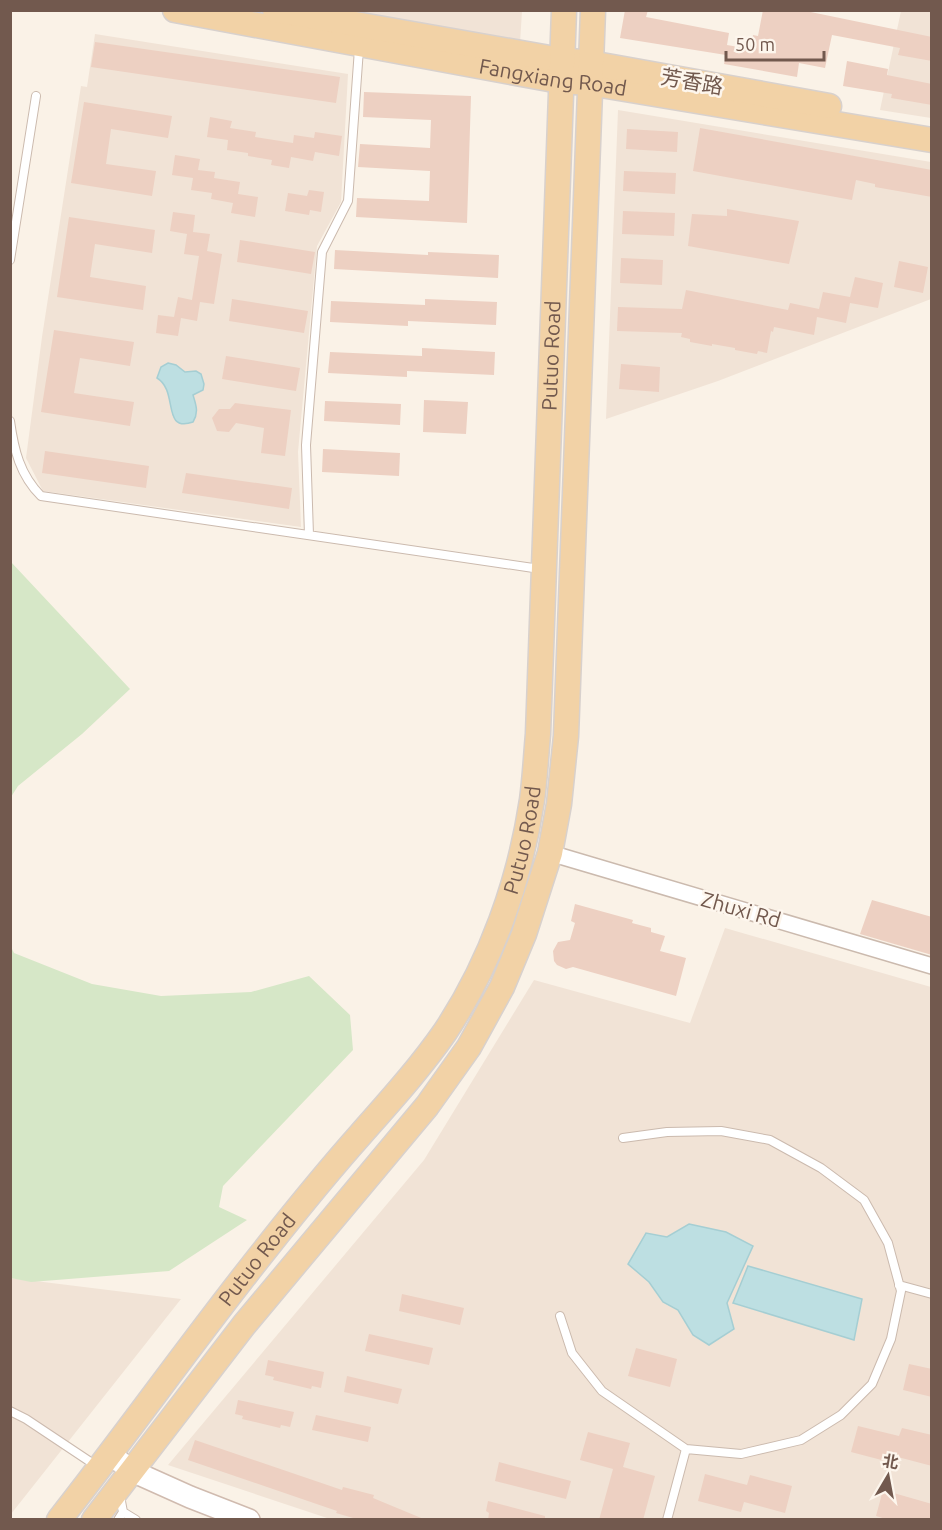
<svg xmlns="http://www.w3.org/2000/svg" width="942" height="1530" viewBox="0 0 942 1530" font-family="Ubuntu,'Noto Sans SC',sans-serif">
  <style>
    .residential { fill: #f1e3d6 }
    .green { fill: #d6e7c7 }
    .water { fill: #bddfe2; stroke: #a5ced3; stroke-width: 1.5 }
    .building { fill: #edd0c2 }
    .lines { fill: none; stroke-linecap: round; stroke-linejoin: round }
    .lane-casing { stroke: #cbbaae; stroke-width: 10 }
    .street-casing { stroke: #cbbaae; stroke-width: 18 }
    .secondary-casing { stroke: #d0bbaf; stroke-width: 24 }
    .primary-casing { stroke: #d8d1cd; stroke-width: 27 }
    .lane { stroke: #fff; stroke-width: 8 }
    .street { stroke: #fff; stroke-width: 15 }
    .secondary { stroke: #fff; stroke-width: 21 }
    .primary { stroke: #f2d2a6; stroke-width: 24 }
    .labels { text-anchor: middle; stroke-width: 5; stroke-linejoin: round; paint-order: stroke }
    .street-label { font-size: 21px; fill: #72594e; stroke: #fdf6ed }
  </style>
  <rect width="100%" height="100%" fill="#faf2e7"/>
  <!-- residential -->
  <path class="residential" d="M341,11H522L520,43Z
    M901,11H931V118L880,110Z
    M95,34L348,74L341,202L317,246L298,452L301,527L43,491L26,458L42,337L81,86L87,87Z
    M618,110L931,162V299L718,381L606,419Z
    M725,928L931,987V1519H330L168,1465L424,1160L534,980L690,1023Z
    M11,1278L181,1299L11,1514Z"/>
  <!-- green -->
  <path class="green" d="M11,562L130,689L82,734L18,786L11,797Z
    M10,945L14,953L92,984L161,996L251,992L309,976L350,1015L353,1050L223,1186L219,1207L247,1220L169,1271L31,1282L11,1278Z"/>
  <!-- water -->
  <path class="water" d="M168,363L176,365L185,372L196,371L201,374L204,384L203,390L193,395C196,405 199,412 193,422C161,433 179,391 157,378L161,367Z
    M689,1224L726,1232L753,1246L727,1303L734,1329L709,1345L693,1335L678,1310L663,1302L649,1282L628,1264L646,1233L667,1237Z
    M748,1266L862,1299L854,1340L733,1303Z"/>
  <!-- building -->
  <path class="building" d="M625,10H648L646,17L729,33L727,45L750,49L753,35L758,36L763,10H801L932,37V61L898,55L900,48L832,35L825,68L799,63L797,77L724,64L726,55L620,38Z
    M95,42L340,77L336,103L91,67Z
    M847,61L888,69L887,75L932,84V105L891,98L892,94L843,86Z
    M364,92L471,96L467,223L356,217L357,198L429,201L430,171L358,167L360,144L430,148L431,120L363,117Z
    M84,102L172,116L168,138L111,129L106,164L156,171L152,196L71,183Z
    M210,117L232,121L230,128L256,132L255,137L293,143L294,135L314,138L315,132L342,136L339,156L315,152L313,161L291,157L289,168L271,165L272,160L248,156V153L227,150L228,140L207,137Z
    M700,128L932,170V197L875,187V184L856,180L852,200L693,171Z
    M627,129L678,132L677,152L626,149Z
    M175,155L200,159L198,170L215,172L214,178L240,182L238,194L258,197L255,217L231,213L233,203L211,199L212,193L191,190L193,178L172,175Z
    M624,171L676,173L675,194L623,191Z
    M309,190L324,192L321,212L310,210L309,215L285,211L288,193L307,196Z
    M727,209L799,221L789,264L688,246L692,214L727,216Z
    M623,211L675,213L674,236L622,234Z
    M173,212L195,215L193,232L210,234L207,251L222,254L214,304L200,302L197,321L181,318L178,336L156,333L158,315L174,317L178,297L192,300L199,256L184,254L187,234L170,231Z
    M69,217L155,230L152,253L95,244L90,277L146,286L143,310L57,297Z
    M240,240L315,252L311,274L237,262Z
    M335,250L428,255V252L499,255L498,278L334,269Z
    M621,258L663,260L662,285L620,283Z
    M899,261L928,267L923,293L894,287Z
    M855,277L883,283L878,308L850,303L846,323L817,317L814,335L774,327L773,332L771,331L767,353L758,351L757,354L735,350V348L712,344V346L690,342V339L681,337L682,333L617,331L618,307L682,309L686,290L788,310L790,303L819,309L823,292L850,297Z
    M232,299L308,311L304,333L229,321Z
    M425,299L497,302L496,325L408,321V326L330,322L331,301L425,305Z
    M54,330L134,342L130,366L80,358L74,393L134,402L130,426L41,412Z
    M422,348L495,352L494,375L407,371V377L328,373L330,352L422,356Z
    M226,356L300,368L296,391L222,379Z
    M621,364L660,367L659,392L619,389Z
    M424,400L468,402L466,434L423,432Z
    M325,401L401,404L400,425L324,421Z
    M235,403L291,410L285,456L261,453L264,428L236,423L229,432L217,431L212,418L219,409H230Z
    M323,449L400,453L399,476L322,472Z
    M45,451L149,466L146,488L42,473Z
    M186,473L292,488L289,509L182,493Z
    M872,900L932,917V955L860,934Z
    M575,904L633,920L632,923L651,928V932L665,936L660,951L686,958L676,996L573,967L566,969L557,965L554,961L553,951L558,942L570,940L575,923L571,921Z
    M402,1294L464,1308L460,1325L399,1311Z
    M369,1334L433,1348L429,1365L365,1351Z
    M636,1348L677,1359L670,1387L628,1376Z
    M268,1360L324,1372L321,1388L312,1386L311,1389L273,1380L274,1377L265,1375Z
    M909,1364L932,1369V1397L903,1390Z
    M347,1376L402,1389L398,1404L344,1392Z
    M238,1400L294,1412L290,1427L281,1425L280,1428L242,1419L243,1416L235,1414Z
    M316,1415L371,1427L368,1442L312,1430Z
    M858,1426L899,1436L902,1428L932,1435V1466L894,1456L893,1463L851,1452Z
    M588,1432L630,1443L623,1467L655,1476L643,1520H599L613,1469L580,1460Z
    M195,1440L342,1490L343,1487L374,1495L373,1498L426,1520H360L336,1513L337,1511L188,1460Z
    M499,1462L571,1481L566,1499L495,1481Z
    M705,1474L747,1485L750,1475L792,1486L785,1513L744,1502L741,1512L698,1501Z
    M883,1490L932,1504V1520H889L876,1516Z
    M488,1501L545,1516V1520H488L489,1513L486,1511Z"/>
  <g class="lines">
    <!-- lane casing -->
    <g class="lane-casing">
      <path id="lane" d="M10,260L36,96
        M10,421C14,450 20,475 41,496L540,569
        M309,535L306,445L322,252L348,201L359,49
        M899,1285L932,1294
        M560,1316L572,1353L602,1391L686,1449L741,1454L801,1440L841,1415L872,1384L891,1339L901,1291L888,1243L864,1200L821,1168L770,1140L721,1131L667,1132L623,1138
        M10,1411L26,1419L98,1467
        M123,1512L136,1520
        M118,1520L123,1512L120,1496
        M667,1520L686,1449"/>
    </g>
    <!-- street casing -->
    <g class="street-casing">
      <path id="street" d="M550,853L932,966"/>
    </g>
    <!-- secondary casing -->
    <g class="secondary-casing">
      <path id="secondary" d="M110,1454L132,1471L190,1497L249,1520"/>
    </g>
    <!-- primary casing -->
    <g class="primary-casing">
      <g id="primary">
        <path id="s1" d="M175,10L560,81L589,83L932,140"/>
        <path d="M275,10L561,60L590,63L829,106"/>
        <path id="s2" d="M59,1520C130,1430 196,1336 268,1246C298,1208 329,1170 361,1134C390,1101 420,1068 445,1032C491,963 520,881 532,800C535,778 536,756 538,734L564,10"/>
        <path d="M94,1520L244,1325L427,1106L469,1047L502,987L524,934L550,853L559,804L566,736L593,10"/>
      </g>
    </g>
    <!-- lane -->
    <use href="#lane" class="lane"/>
    <!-- street -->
    <use href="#street" class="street"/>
    <!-- secondary -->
    <use href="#secondary" class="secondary"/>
    <!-- primary -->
    <use href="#primary" class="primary"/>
  </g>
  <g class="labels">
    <!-- street labels -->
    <g class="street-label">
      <text dy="7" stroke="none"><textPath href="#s1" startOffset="384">Fangxiang Road</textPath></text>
      <text transform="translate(692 82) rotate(10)" y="7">芳香路</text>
      <text dy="7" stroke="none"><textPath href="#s2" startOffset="1317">Putuo Road</textPath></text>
      <text dy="7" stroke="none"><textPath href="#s2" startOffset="831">Putuo Road</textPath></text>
      <text transform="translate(741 910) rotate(16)" y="7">Zhuxi Rd</text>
      <text dy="7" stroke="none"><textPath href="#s2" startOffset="327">Putuo Road</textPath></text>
    </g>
  </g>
  <!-- border -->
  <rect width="942" height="1530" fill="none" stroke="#72594e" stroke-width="24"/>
  <!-- north arrow -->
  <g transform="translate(888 1476) rotate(10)" stroke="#fdf6ed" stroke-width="4.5" paint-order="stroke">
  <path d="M0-4.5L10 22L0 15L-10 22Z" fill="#72594e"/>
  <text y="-9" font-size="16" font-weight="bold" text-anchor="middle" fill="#72594e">北</text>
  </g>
  <!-- scale -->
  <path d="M726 51v9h98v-9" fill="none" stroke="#72594e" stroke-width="3"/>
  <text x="735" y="51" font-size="18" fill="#72594e" stroke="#fdf6ed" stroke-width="4.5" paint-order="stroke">50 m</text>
</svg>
